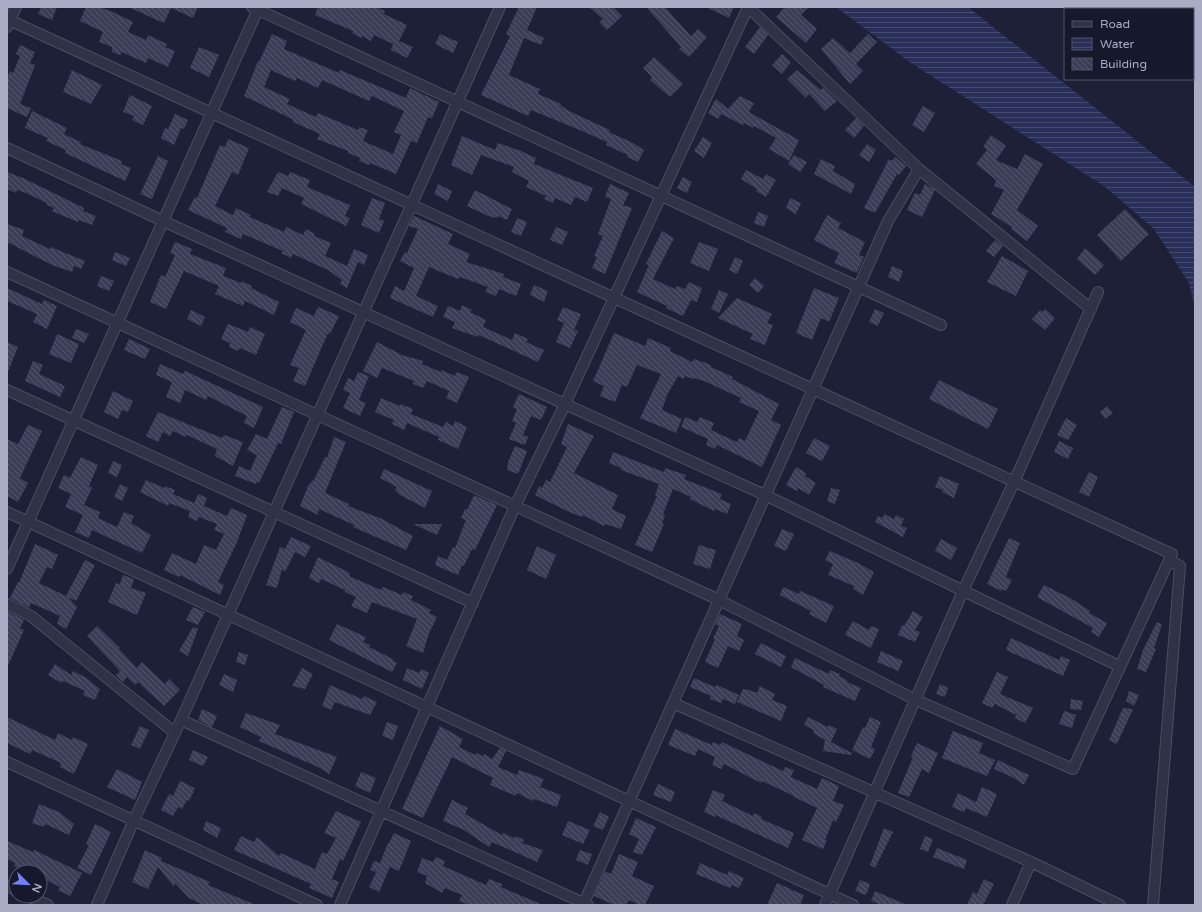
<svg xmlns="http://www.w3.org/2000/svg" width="1202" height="912" viewBox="0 0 1202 912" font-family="'Varela Round',sans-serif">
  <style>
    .water { fill: url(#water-rules) }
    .building { fill: url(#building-back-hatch); fill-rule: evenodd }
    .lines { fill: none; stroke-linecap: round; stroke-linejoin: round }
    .street-casing { stroke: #4b4d63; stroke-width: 12 }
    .street { stroke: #303347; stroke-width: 10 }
  </style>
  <defs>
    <pattern id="water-rules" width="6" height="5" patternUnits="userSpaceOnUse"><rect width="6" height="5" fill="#292f59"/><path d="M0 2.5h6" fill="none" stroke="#454a6f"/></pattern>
    <pattern id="building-back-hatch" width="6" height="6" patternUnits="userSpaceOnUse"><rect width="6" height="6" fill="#3b3e59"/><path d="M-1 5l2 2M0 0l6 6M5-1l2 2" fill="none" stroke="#55576f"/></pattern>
  </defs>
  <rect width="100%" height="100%" fill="#1d2037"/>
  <!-- water -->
  <path class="water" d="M836,7H968L1195,187V309L1189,283L1154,229L1104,186L911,63Z"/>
  <!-- building -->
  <path class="building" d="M41,7H57L52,20L38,14Z
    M86,7H99L113,12L133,22L128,32L146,40L148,35L167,44L165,47L175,51L168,67L148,58L146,63L122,52L120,55L112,52V47L99,42L103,32L80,21Z
    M128,7H198L193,18L171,8L164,23Z
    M318,7H376L385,11L384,14L407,25L399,41L413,47L407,58L391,50L393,44L374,35L371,41L362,36L361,38L352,33L353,31L315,15Z
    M519,7H537L527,30L544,38L541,45L524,38L509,75L540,89L538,94L561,104L560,105L569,111L610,130L609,132L631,142L644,150L638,162L627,157L628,155L606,145L607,142L575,128L531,110L528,116L481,95L510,36L506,34Z
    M589,7H613L622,16L607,30L599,22L603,19Z
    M646,7H665L691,36L698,29L707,37L689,57L679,49L681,47Z
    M706,7H734L729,18Z
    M785,7H809L801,15L817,29L806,43L776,17Z
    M760,27L768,35L754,54L745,47Z
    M272,34L287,41L284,49L339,73L340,70L406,98L410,88L439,102L432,118L428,117L417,143L411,141L396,174L370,163L369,165L359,161L360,158L348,153V151L317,139L320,134L293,122L294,120L244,96L258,61L259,62ZM271,70L295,81L297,78L318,88L322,80L369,101L372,96L404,111L394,132L401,135L393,154L363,141L368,130L359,127L358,130L318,113L316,117L287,104L290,99L264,87Z
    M440,34L458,42L453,53L435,44Z
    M868,34L877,42L856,64L863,71L850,84L821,49L833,38L850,53Z
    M20,45L35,52L30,63L35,65L20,104L31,108L27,117L7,108V78L10,71L13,73L20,56L16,54Z
    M199,47L219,55L209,77L190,68Z
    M782,54L791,62L782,74L772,65Z
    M654,57L683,84L670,97L650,80L652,77L643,68Z
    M72,70L102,85L91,104L63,92Z
    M797,70L821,90L823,87L837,101L825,111L809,94L806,98L787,79Z
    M130,95L152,106L143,125L132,120L134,116L123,112Z
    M740,96L754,103L749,112L799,140L789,161L769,149L776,138L754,126L753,128L744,123L743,125L721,114L718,119L708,113L716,99L728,109Z
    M923,106L935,113L924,132L912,125Z
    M32,111L67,128L64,134L81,142L80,144L122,161L121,164L131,168L125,181L65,153L66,150L46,141L48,138L25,128Z
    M175,114L188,120L184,129L181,128L174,145L161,138L165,128L168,129Z
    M856,118L864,126L854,138L845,130Z
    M991,135L1006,146L996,160L1017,169L1025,154L1043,164L1017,210L1038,226L1027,241L1011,229L1012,227L991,214L1004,190L994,186L996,180L976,164L987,150L983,147Z
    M462,136L495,150L498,143L521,151L536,158L534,164L593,188L587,202L575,197L571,205L555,198L553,203L544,199L546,196L526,187L529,181L512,172L514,167L481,155L472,175L451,165Z
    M703,137L712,143L704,158L694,151Z
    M228,139L249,148L238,175L232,172L215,206L233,215L236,208L251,215L250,217L284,232L286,227L303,235L306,229L315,234L314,236L331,243L325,256L347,266L354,249L368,255L364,265L358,262L347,288L340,284L342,280L328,270L293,254L291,258L281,253L283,251L243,234L241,239L225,232L227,228L188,210L195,197L197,198L220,145L225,147Z
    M867,144L876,150L869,162L859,155Z
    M794,155L807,162L800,172L788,164Z
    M158,156L168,161L152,199L140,194Z
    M895,157L906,166L899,175L897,174L875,213L864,208L889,159L892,161Z
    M821,159L835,166L833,171L855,184L851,194L814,174Z
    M746,170L763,179L766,174L776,180L766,197L756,191L757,189L741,179Z
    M7,172L23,178L84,208L83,211L96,216L92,225L79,220L78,222L52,211L54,208L47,205V203L26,193L17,190L16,193L7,189Z
    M278,172L288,176L290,172L310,180L307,187L350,205L345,216L350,218L346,226L301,204L304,198L282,188L278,196L267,192Z
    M683,177L692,182L687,193L677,188Z
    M438,184L452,191L448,201L434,194Z
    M610,184L629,193L623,205L632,208L605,274L592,268L597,257L594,256L603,236L598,234L611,199L605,197Z
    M925,184L935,190L922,217L907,210L915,193L920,195Z
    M475,190L512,209L507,220L498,216L497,218L488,216L467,206Z
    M372,198L385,203L379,219L384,221L379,233L361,225Z
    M790,198L801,203L796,214L786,208Z
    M1125,209L1149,234L1121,261L1097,235Z
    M758,212L768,216L764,227L754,223Z
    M827,215L841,223L838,228L865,242L859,255L864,257L857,273L834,263L839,253L814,240Z
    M414,216L453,234L448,244L470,254L466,262L504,274L503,277L521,284L516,296L499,289L496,296L485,292L488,287L460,277L458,279L429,267L416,296L438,306L433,317L390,298L395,286L404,291L414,268L400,261L405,252L407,253L418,229L409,226Z
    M517,218L527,222L521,236L511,232Z
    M7,224L24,230L22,236L50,249L51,247L85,261L81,269L74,266L72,272L52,265L7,242Z
    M556,227L568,232L562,245L550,240Z
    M662,231L674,238L653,279L675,289L677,286L685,289L689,282L702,288L697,302L691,300L683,316L666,308L667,306L637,292L649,265L646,264Z
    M995,240L1003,246L994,257L986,251Z
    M175,242L192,249L190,254L226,268L223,276L241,283L242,281L252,286L251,288L279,302L274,315L245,301L243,306L215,294L219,286L184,271L166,309L150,302L161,275L165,277L175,255L170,253Z
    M699,242L718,249L709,271L690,263Z
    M1085,248L1104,265L1095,275L1077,259Z
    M115,252L130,258L126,266L112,260Z
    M1002,256L1028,271L1016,296L987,282Z
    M735,257L743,261L737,274L729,270Z
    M892,266L903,271L899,282L888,277Z
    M101,276L114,281L109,291L97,286Z
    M755,278L764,286L758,293L749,285Z
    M534,285L548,291L544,302L530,295Z
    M7,288L42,304L44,300L57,306L47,329L33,322L37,314L7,301Z
    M814,288L839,298L829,322L821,318L812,340L796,333Z
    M719,290L728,294L719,313L711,309Z
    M737,298L772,314L767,323L773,325L765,345L750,339L753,334L718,318Z
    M462,305L472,310L470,312L486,320L483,327L512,340L515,333L528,339L526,342L544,350L538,362L479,335L478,337L452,328L455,322L443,317L448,306L460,311Z
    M318,307L339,316L330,334L328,333L305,386L293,381L299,368L290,365L306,330L290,322L296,308L314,316Z
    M563,307L581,314L574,330L578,331L570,348L556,342L564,323L557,320Z
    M875,309L884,313L878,326L869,322Z
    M1045,309L1055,318L1045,330L1032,319L1040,310L1043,312Z
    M191,310L205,317L201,326L187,319Z
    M228,324L248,332L250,327L265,334L256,355L240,348L238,351L229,347L230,343L221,339Z
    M76,329L89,334L84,343L72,338Z
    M614,333L645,346L648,338L671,348L670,351L692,362L694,359L711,365V367L733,377L732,379L779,404L771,420L781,425L762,467L717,445L715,449L706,445L708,439L681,427L685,417L697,422L700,417L714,423L711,430L737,442L739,438L745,441L759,411L739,402L741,398L704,381L694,378L693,379L685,376L684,379L678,376L667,395L662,410L682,419L676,433L640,418L661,374L637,365L627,387L622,385L615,402L600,396L604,386L593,381Z
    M57,334L79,344L71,363L49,354Z
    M129,339L150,349L145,359L124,350Z
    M7,342L18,347L7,374Z
    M377,342L402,355L423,361L422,364L441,372V370L455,376L457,372L469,377L457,403L446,398L449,391L427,381L423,388L413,384L414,381L382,368L377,378L363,371Z
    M33,361L43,365L39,374L65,386L60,397L25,381Z
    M160,364L183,374L185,371L263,407L254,428L244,423L247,416L208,396L206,400L185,390L180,403L166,397L172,382L156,375Z
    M358,372L369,376L359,400L366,403L360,416L343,408L350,393L343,390L348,378L354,381Z
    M939,380L998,409L988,429L929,399Z
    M113,391L133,401L128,412L122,410L118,419L104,412Z
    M519,394L547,407L541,420L531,416L523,435L528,437L525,445L509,439L516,423L512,421L517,409L513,407Z
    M381,398L400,406L401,404L413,409L411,414L443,427L446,422L453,426L455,421L467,427L458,449L438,440L439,437L407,423L404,430L392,424L394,420L375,412Z
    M1107,406L1113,413L1105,419L1100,412Z
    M282,407L294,412L281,444L278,443L259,483L257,482L256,484L235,476L239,466L250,471L257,455L247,450L256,434L267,439Z
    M158,412L222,438L224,435L243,442L233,466L215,456L217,449L187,435L186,437L173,431L170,436L163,432L158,442L146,436Z
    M1066,418L1077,425L1068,440L1057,435Z
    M568,424L594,436L574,473L618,495L612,509L626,516L621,529L605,524L604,526L583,515L582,517L569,512L535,495L539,486L542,488L546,480L550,482L567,447L561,444Z
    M28,425L42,431L20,478L28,483L18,502L7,496V439L18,444Z
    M334,437L346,442L325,493L349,504L348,506L382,519L413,536L406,550L353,527L354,525L319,509L318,515L300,506L308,486L315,478L325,457L327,458Z
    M814,438L830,446L822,461L806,453Z
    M1059,441L1073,448L1068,459L1054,452Z
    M515,446L527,451L518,474L507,470L508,462Z
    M613,452L664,472L665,468L686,475L684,479L722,494L720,499L731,504L727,514L715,509L714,511L690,499L691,497L673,489L663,514L665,515L662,524H664L652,552L635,545L657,496L655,495L659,484L621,470V468L609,463Z
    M81,457L98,465L89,486L92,488L84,505L100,512L98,518L117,527L124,512L134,516L131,523L151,535L142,553L92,530L89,538L75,532L83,515L65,507L71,494L58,488L64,475L70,478Z
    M113,461L122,465L117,477L108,473Z
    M796,467L806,473L805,476L816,483L809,495L798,488L797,491L786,485Z
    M384,469L432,491L425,508L400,495L395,490L397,487L380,478Z
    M1089,472L1098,477L1089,497L1079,492Z
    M940,476L959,484L954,498L942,492L943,490L935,487Z
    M146,480L164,488L165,486L175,490L173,494L194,503L198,494L207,498L204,506L227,516L231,508L247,515L237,542L218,582L224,585L220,595L180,575L179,577L164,570L172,553L196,564L204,545L216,550L224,534L214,530L217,524L199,517L197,521L188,517L190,511L169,503L168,506L140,492Z
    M120,484L128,488L122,501L114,497Z
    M831,488L840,490L835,504L827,501Z
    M474,495L497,505L475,550L472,549L464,566L462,565L458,575L435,565L438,556L447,560L453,547L455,548L466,520L461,518L465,509L467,510Z
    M884,514L894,519L896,515L904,519L901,526L907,528L903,537L875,522L878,516L883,518Z
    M413,524H442L437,535Z
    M782,529L794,534L786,551L774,546Z
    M291,537L311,546L305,557L295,552L285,572L282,569L277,588L266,585L280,547L285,549Z
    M1009,538L1020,543L1006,577L1012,580L1006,591L1002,589L1001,591L987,584Z
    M941,539L957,548L951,560L935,551Z
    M35,544L58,555L52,569L47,567L39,583L66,596L85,560L95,565L76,601L68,597L77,607L66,629L57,624L60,616L31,603L29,608L10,598L18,582L19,583Z
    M699,545L716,550L710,569L693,564Z
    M537,546L556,555L546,579L527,570Z
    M830,551L858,563L874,572L863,595L853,589L854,586L828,575L833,564L825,560Z
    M318,557L350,573L349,576L381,590L383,587L402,595L403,592L413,596L411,600L431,610L429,613L437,617L429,633L423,653L406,646L417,619L372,602L367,613L351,606L356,597L345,592V590L321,579L319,583L309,578Z
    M123,575L134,579L131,588L146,593L137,615L108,602L116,583L120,584Z
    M1044,585L1072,599L1090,611L1089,613L1107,623L1099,637L1091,632L1093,628L1037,597Z
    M783,587L799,594L800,591L834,606L826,623L809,614L811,611L780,595Z
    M193,607L205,612L198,625L186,620Z
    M7,611L24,620L20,628L24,630L7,668Z
    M913,611L923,617L915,630L920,632L915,642L898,635L902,625L904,626Z
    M720,614L742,624L737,636L744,640L739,651L728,646L718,668L705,662L715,639H713L719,626L715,624Z
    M853,621L869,630L871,626L879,629L871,648L845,635Z
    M1157,622L1162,624L1154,648L1156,649L1146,672L1137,669L1143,650Z
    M337,624L366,637L363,642L370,645L369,647L393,659L392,660L397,663L392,672L329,640Z
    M97,626L120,648L119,649L137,668L142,662L165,684L169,679L180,690L164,706L138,682L135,685L127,677L123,682L116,675L120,671L87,636Z
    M193,627L198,629L188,656L179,651Z
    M1011,638L1059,660L1061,656L1070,660L1063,676L1006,650Z
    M761,643L786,656L781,667L755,654Z
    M881,651L903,661L898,671L877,662Z
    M239,652L248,655L245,665L236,662Z
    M795,658L829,674L830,670L840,674L839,676L847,680V682L861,688L855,701L823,687L824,685L791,667Z
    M55,664L71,675L73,671L85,677L100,689L95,700L83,695L85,691L63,681L61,683L48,675Z
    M302,668L313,674L305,689L292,686Z
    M407,668L419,673L421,669L429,673L422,689L403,680Z
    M997,672L1008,677L1000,694L1033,708L1025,723L1015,718L1016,715L995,704L992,708L982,703Z
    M224,674L237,680L233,692L219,685Z
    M694,678L715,687L717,685L739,695L735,704L723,699L721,703L710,699L711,696L690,687Z
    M940,684L948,688L945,697L936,694Z
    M330,685L362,699L364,696L377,702L370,715L335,702L331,710L322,706Z
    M760,686L775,694L772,700L787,706L781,721L737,702L743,689L745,690L746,689L757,693Z
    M1129,691L1139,695L1134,706L1126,701Z
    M1071,699L1083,701L1081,710L1070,709Z
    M1123,708L1133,709L1117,744L1109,740Z
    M202,709L217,716L212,727L198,720Z
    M1064,711L1076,715L1072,728L1059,724Z
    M246,713L280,725L275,734L337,757L329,774L320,768L259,741L261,737L240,727Z
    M7,717L55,740L58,733L72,740L73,737L88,744L74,774L60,767L61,763L32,750L30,754L7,743Z
    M808,717L828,727L829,725L837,729L831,742L852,753L851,755L823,751L825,740L813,733L814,730L804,725Z
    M870,717L881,722L871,747L875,749L870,759L852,750L863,727L865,728Z
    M387,722L398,726L393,740L382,736Z
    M140,726L149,730L140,749L131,745Z
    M440,726L463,739L459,747L475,755L476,753L483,756L484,754L492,759L500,748L506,751L498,767L517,775L519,770L544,779L540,787L561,795L557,807L534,799L533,801L517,793L516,796L490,785L493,778L452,757L423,818L402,809Z
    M675,729L712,745L713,742L720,745L722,742L783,771L785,767L794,770L791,777L817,789L822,778L839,786L833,801L844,805L836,822L833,820L825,840H827L823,849L802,840L817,808L794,797V796L762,781L761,783L724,764L721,769L712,765L715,757L698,749L695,756L668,745Z
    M953,731L983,743L979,753L995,760L987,776L942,758Z
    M917,743L938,753L929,773L922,769L909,797L898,793L913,757L911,756Z
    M193,750L208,757L203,766L189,760Z
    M998,760L1029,775L1024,785L1014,778L994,769Z
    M117,769L142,782L135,800L107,787Z
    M361,772L376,778L370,793L355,786Z
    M180,781L195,788L189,801L187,800L182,809L178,807L173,816L161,810L169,794L173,796Z
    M658,784L675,792L671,802L653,795Z
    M982,787L997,794L987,817L966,808L964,812L952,807L958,793L976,802Z
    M713,790L725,795L722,801L753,816L754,813L762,817L761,819L794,833L788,848L715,815V817L704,812Z
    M452,800L468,808L465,814L502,835L503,833L514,838L516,836L524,840L522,843L543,850L537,862L492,842L489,847L464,830L443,821Z
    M39,804L59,812L74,824L69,835L45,824L44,827L32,823Z
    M336,811L361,822L343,861L340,859L332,879L339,882L332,898L309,888L311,884L234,850L241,836L254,842L257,837L279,856L281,853L315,869L322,852L327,854L336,838L324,833Z
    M600,812L609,817L603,830L593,826Z
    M636,818L656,827L642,855L633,852L639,839L629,834Z
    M206,821L221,828L217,838L203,830Z
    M568,821L590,830L583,844L562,835Z
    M95,824L111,832L91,875L77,868L89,845L86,844Z
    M884,828L893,832L875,868L870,865Z
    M394,833L411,841L399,871L390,867L379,892L369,887L376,872L370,870L374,861L380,863L388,843H389Z
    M925,836L933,839L928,852L920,849Z
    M7,841L33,852L34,850L82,873L70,896L58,890L60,887L40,877V872H26L14,866L15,863L7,859Z
    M937,848L967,860L964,869L933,857Z
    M145,850L162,858L161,861L210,882L208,885L256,905H203L189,898L175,883L174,887L158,867L148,889L132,882Z
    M580,850L592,854L588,865L576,860Z
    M619,854L638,862L632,876L654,886L645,905H640L629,900L626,905H614L594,896L605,871L611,874Z
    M436,857L445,861L443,866L486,885L489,879L502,884L501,887L543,905H470L459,901L462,895L445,888L442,893L425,883L427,876L417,872L422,858L433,862Z
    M700,863L727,875L729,871L744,878L739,888L732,885L730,888L696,874Z
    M984,879L994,884L983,905H967L973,892L977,894Z
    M860,880L870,884L866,895L855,891Z
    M777,883L804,895L800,905H767Z
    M875,891L907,905H882L871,901Z"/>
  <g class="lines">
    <!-- street casing -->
    <g class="street-casing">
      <path id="street" d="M252,7L941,325
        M748,7L919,169L1091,309
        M7,19L1172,554L1073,769L916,700L717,599L7,272
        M7,27L16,7
        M7,148L163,221L767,496L1119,666
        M7,390L473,603
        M7,512L853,905
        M7,569L259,7
        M7,604L31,616L175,733
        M673,703L1031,862L1120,905
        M181,720L588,905
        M7,762L317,905
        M7,886L16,890
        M28,896L48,905
        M97,905L134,820L181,720L500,7
        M340,905L515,506L565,404L748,7
        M583,905L888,221L919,169
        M825,905L963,591L1014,482L1098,292
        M1012,905L1031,862
        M1153,905L1180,566L1169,560"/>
    </g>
    <!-- street -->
    <use href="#street" class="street"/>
  </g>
  <!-- border -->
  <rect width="1202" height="912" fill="none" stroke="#aaacc5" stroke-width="16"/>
  <!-- legend -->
  <rect x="1064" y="8" width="130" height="72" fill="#16192b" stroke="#515469"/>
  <rect x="1072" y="21" width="20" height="6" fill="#303347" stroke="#515469"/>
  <text x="1100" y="28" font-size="12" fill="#aaacc5">Road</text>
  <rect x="1072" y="38" width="20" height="12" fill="url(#water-rules)" stroke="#515469"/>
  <text x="1100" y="48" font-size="12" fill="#aaacc5">Water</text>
  <rect x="1072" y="58" width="20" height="12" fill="url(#building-back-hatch)" stroke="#515469"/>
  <text x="1100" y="68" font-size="12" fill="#aaacc5">Building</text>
  <!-- north arrow -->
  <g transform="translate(28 884) rotate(114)"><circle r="19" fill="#16192b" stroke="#515469"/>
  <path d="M0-3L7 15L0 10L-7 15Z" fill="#7580ff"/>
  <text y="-6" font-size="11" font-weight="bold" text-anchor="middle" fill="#aaacc5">N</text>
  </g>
</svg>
